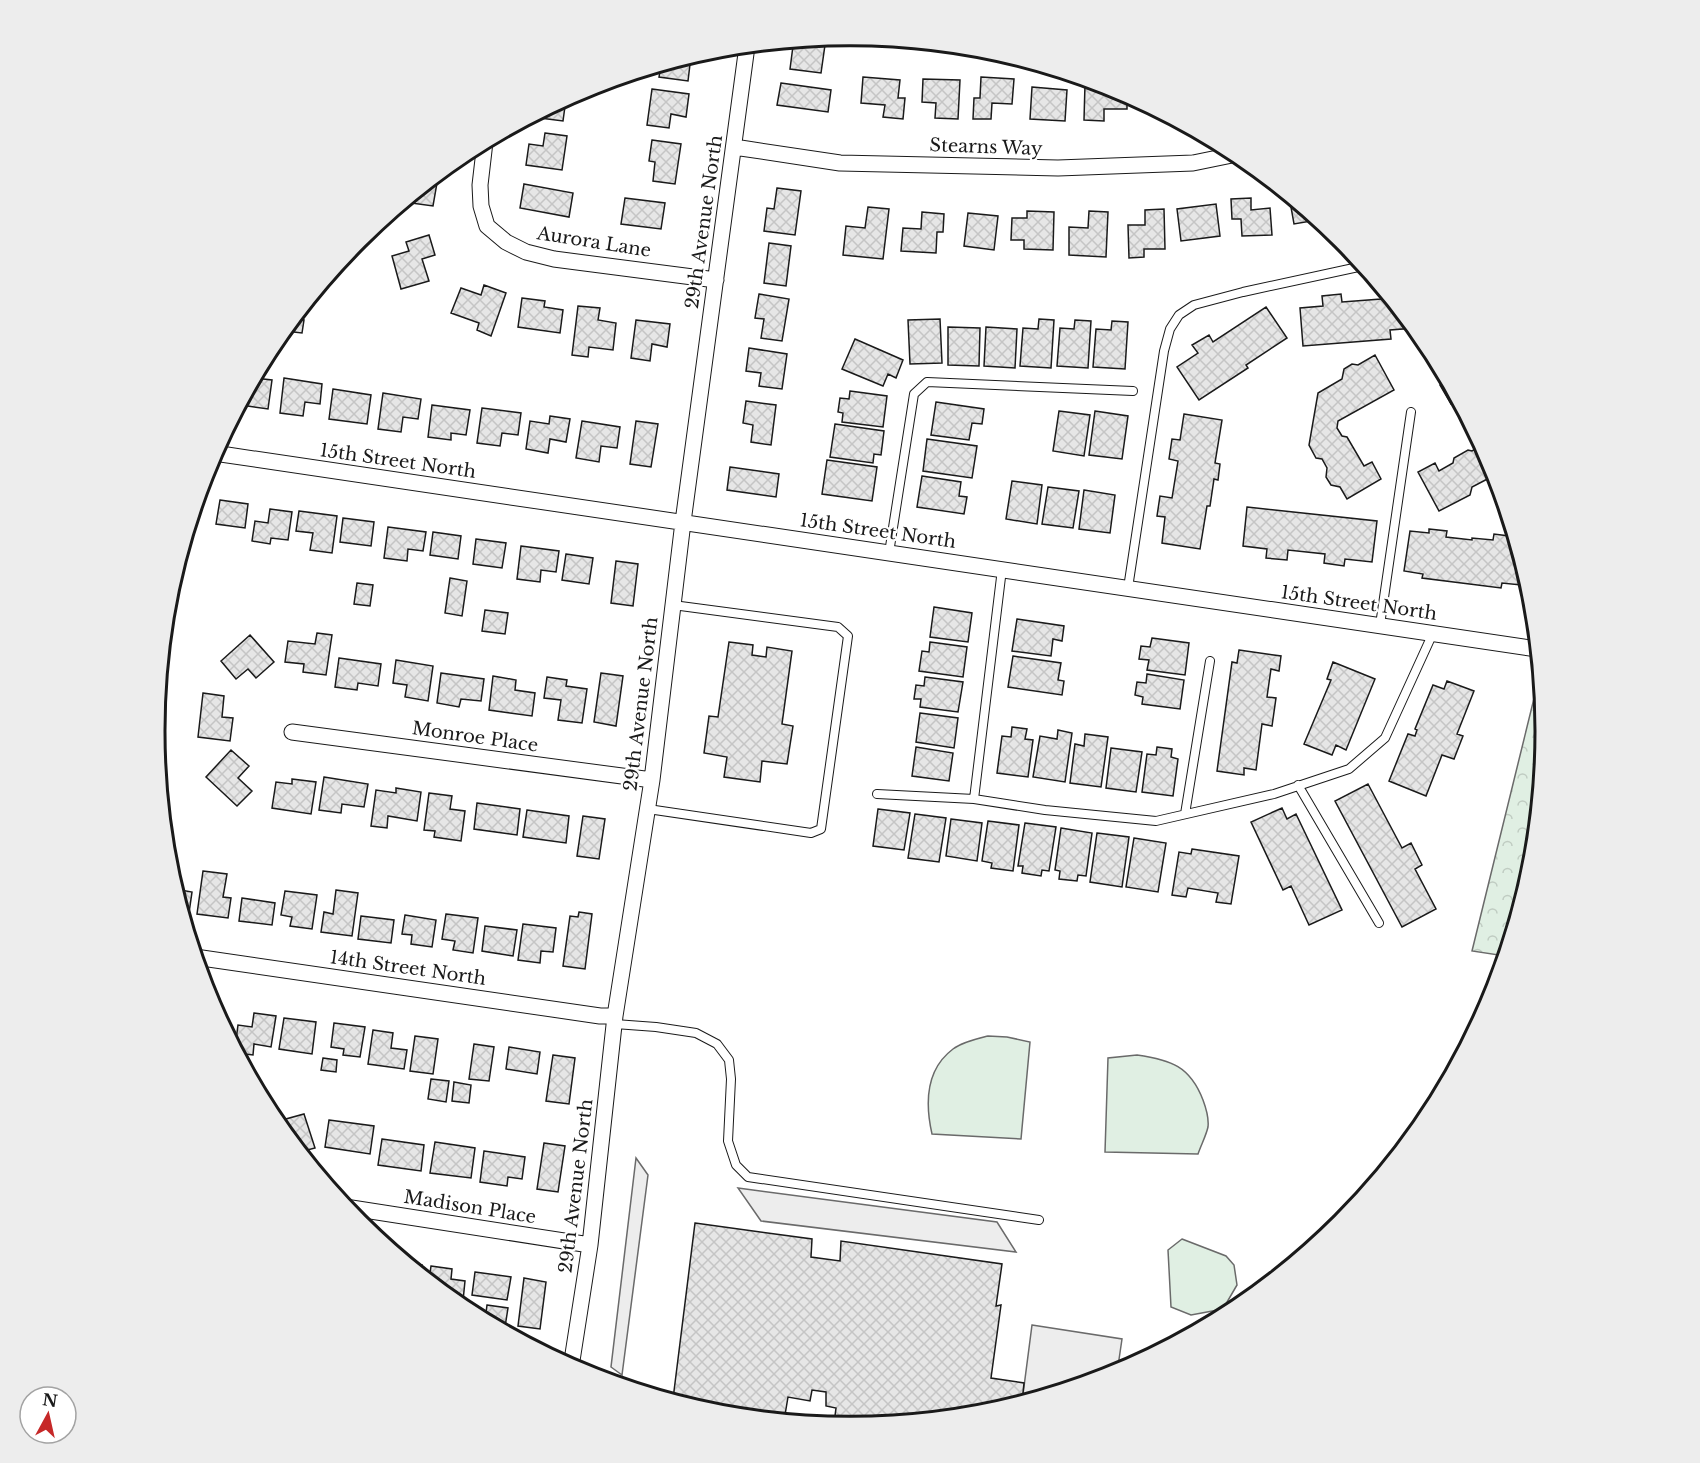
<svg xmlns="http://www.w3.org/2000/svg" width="1700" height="1463" viewBox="0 0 1700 1463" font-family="'Libre Baskerville',serif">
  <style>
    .grass { fill: #e0efe3; stroke: #6a6a6a; stroke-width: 1.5 }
    .park { fill: url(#park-crowns); stroke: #6a6a6a; stroke-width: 1.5 }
    .parking { fill: #ededed; stroke: #6a6a6a; stroke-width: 1.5 }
    .building { fill: url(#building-cross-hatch); stroke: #1a1a1a; stroke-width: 1.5 }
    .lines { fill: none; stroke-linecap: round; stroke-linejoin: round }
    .lane-casing { stroke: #1a1a1a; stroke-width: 10 }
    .street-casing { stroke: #1a1a1a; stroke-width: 17 }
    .lane { stroke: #fff; stroke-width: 8 }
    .street { stroke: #fff; stroke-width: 15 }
    .labels { text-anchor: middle; stroke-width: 4.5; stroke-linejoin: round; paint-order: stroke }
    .street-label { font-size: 18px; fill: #1a1a1a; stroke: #fff }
    .rim { fill: none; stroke: #1a1a1a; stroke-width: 3 }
  </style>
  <defs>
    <pattern id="park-crowns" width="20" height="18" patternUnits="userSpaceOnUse" patternTransform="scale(1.5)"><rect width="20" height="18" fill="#e0efe3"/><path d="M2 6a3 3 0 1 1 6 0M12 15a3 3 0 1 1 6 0" fill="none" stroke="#c0ccc2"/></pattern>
    <pattern id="building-cross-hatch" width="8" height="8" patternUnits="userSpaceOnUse" patternTransform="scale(1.5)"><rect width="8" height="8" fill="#e6e6e6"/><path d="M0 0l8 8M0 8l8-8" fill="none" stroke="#c5c5c5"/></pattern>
  </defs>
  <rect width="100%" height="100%" fill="#fff"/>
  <!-- grass -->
  <path class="grass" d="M988,1036L1007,1037L1030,1042L1021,1139L932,1134C925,1103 925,1070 953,1049C962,1042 976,1039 988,1036Z
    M1137,1055C1171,1060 1190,1066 1203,1100C1206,1108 1209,1118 1208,1127C1206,1136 1201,1145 1198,1154L1105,1152L1108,1058Z
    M1182,1239L1226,1256L1234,1265L1237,1285L1223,1309L1191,1315L1171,1307L1168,1250Z"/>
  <!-- park -->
  <path class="park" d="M1540,674L1545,732L1532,868L1505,956L1472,951Z"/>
  <!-- parking -->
  <path class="parking" d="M636,1158L648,1175L622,1375L611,1367Z
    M738,1188L997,1222L1016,1252L761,1221Z
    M1032,1325L1122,1339L1117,1373L1022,1402Z"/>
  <!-- building -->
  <path class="building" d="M826,38L821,73L790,69L793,46L801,47L802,41Z
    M691,56L688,81L659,77L661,66Z
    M863,77L900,80L898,98H905L903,119L883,117L885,105L861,103Z
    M981,77L1014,79L1012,104L992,103L991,119H973L974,98H980Z
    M923,79L960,80L958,119L935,118L936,103L922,102Z
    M781,83L831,90L828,112L777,105Z
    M1085,84L1102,85L1116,89L1127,95V109H1104V121L1084,120Z
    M1032,87L1067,90L1065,121L1030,119Z
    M652,89L689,94L686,117L671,114L669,128L647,125Z
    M566,99L563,121L532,117Z
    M545,133L567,136L562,170L526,165L529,144L543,146Z
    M652,140L681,144L675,184L653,181L655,162L649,161Z
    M429,182L437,183L433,206L404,202Z
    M524,184L573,193L569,217L520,208Z
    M777,188L801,191L795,235L764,231L767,208L774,209Z
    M1289,196L1317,220L1294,224Z
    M625,198L665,203L661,229L621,224Z
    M1251,198V210L1270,208L1272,235L1242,236L1241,219H1232L1231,199Z
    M1216,204L1220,236L1181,241L1177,209Z
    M868,207L889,209L883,259L843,255L846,226L865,228Z
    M1164,209L1165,249H1144V257L1129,258L1128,225H1145V210Z
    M1027,211L1054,212L1053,250L1024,249V240H1011L1012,218H1027Z
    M1089,211L1108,212L1106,257L1069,255V227L1088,228Z
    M922,212L944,214L943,232H937L936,253L901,251L903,228L921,229Z
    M968,213L998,216L994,250L964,246Z
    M429,235L435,255L422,259L429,281L401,289L392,256L409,251L406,242Z
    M769,243L791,246L786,286L764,283Z
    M484,285L506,293L491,336L477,330L479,323L451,313L461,288L481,295Z
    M1380,287L1415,328L1390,330L1391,339L1303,346L1300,308L1323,306L1322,296L1341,294L1342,302L1381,299Z
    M759,294L789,299L782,341L761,338L764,319L755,318Z
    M522,298L545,301L544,307L563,310L560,333L518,327Z
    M578,306L600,308L598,320L616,323L613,350L589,347L588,357L572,355Z
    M1266,307L1287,338L1246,365L1248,368L1199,400L1177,367L1198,353L1192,345L1209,335L1213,342Z
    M297,315L296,319L304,320L302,333L284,331Z
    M940,319L942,363L910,364L908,320Z
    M1039,319L1054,320L1051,368L1020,366L1023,328L1038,329Z
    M636,320L670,324L667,347L652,344L650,361L631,358Z
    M1075,320L1091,321L1088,368L1057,366L1060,328L1074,329Z
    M1112,321L1128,322L1125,369L1093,367L1096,329L1111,330Z
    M948,327L980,328L979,366L948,365Z
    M986,327L1017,329L1015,368L984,366Z
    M855,339L903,360L896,378L888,374L883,386L842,369Z
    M749,348L787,354L782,389L759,386L761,373L746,371Z
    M1375,355L1394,390L1338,421L1337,428L1342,436L1347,437L1364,466L1372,462L1381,479L1347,499L1340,487L1331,485L1326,477L1327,468L1322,459L1316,458L1309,445L1318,393L1342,379L1344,369L1352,364L1358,365Z
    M254,378L272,380L268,409L240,405Z
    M284,378L322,384L320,404L305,402L303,416L280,413Z
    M1448,381L1458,400L1451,404L1440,385Z
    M333,389L371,395L367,424L329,419Z
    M850,391L887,396L883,427L842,422L843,413L838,412L840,398L849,399Z
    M383,393L421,399L418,419L403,417L401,432L378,429Z
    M746,401L776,405L771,445L751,442L753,425L743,423Z
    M936,402L984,409L982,424L972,423L969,440L931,435Z
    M432,405L470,410L466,435L451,433V440L428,437Z
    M482,408L521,413L518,435L502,433L500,446L477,443Z
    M1059,411L1090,415L1084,456L1053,451Z
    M1095,411L1128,416L1122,459L1089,455Z
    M1184,414L1222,420L1215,463L1220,464L1218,480L1214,479L1210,506H1207L1200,549L1162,543L1165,517L1157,516L1160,496L1172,498L1178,461L1169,459L1172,439L1180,440Z
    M1466,415L1493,466L1495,475L1472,487L1470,495L1439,511L1418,472L1435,463L1439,471L1453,463L1454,458L1468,450L1472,451L1479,447L1480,442Z
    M550,416L570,419L566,442L550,439L548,453L526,449L530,421L549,424Z
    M582,421L620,427L617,448L601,446L599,462L576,458Z
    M636,421L658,424L651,467L630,464Z
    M835,424L884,431L881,455L874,454L873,463L830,457Z
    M927,439L977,446L972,478L923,471Z
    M827,460L877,467L872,501L822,494Z
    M730,467L779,474L776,497L727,490Z
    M922,476L961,482L959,496L967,497L964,514L917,507Z
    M1012,481L1042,485L1037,524L1006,519Z
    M1048,487L1079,491L1073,528L1042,524Z
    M1084,490L1115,495L1110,533L1079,529Z
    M220,500L248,504L245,528L216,524Z
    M196,502L199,503L166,615L168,595Z
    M1247,507L1377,521L1372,562L1345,559L1344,566L1324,563L1325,554L1288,550L1287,560L1266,558L1267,549L1243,546Z
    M270,509L292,512L288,540L271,538L270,544L252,541L255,521L268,523Z
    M299,511L337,516L332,553L310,550L313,533L296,531Z
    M343,518L374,522L371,546L340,542Z
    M388,527L426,532L423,551L408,549L407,561L384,558Z
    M1429,529L1447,531L1446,537L1472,540V538L1493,540L1494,534L1509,536L1508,541L1516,542L1524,568L1521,585L1502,583L1501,588L1422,578L1423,574L1404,571L1410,531L1429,533Z
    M433,532L461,536L458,559L430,555Z
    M476,539L506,543L502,568L473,564Z
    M521,546L559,551L556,572L541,570L540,582L517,579Z
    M566,554L593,558L589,584L562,580Z
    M616,561L638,564L633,606L611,603Z
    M450,578L467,581L462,616L445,613Z
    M357,583L373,585L370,606L354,604Z
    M934,607L972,613L968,642L930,637Z
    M485,610L508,613L505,634L482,631Z
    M1017,619L1064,626L1062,641L1053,639L1051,656L1012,651Z
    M317,633L332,635L326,675L303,672L304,664L285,662L288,641L315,644Z
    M250,635L274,662L256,678L248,669L236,679L221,661Z
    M1152,638L1189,643L1185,675L1147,670L1149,660L1139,659L1141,646L1150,647Z
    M729,642L753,645L752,655L766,657L767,647L792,651L782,724L793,726L787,764L762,761L760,782L724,777L727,757L704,753L709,716L718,717Z
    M930,642L967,647L963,677L919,671L922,651L929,652Z
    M1239,650L1281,656L1279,671L1271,669L1267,697L1276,698L1272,726L1262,724L1256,770L1244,768V775L1217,771L1232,662L1237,663Z
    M1013,656L1061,663L1058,680L1064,681L1062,695L1008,687Z
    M339,658L381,664L378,686L358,683L357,690L335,687Z
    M396,660L433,666L428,701L405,697L407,685L393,683Z
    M1333,662L1375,679L1346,750L1336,745L1332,755L1304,744L1331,680L1327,679Z
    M441,673L484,679L481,701L461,699L459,707L437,703Z
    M601,673L623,676L616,726L594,722Z
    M1147,674L1184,680L1180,709L1142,704L1143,697L1135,695L1137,682L1146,683Z
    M493,676L516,680L515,690L535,693L532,716L489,710Z
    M547,677L567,680L566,686L587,689L582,723L558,720L561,700L544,698Z
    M925,677L963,682L958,712L920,707L921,699H914L916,685L924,686Z
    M1447,681L1474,691L1457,734L1463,736L1454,759L1442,755L1426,796L1389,781L1408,734L1415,736L1417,730L1415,729L1433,685L1444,689Z
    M203,693L224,696L222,717L233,718L230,741L198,737Z
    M920,713L958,718L954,748L916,742Z
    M1012,727L1027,729L1025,739L1033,740L1028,777L997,773L1002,736L1011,737Z
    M1058,730L1072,733L1065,782L1033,777L1040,736L1057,739Z
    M1085,734L1108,737L1101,787L1070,783L1075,744L1084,746Z
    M916,747L953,753L949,781L912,776Z
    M1157,747L1172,749L1171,757L1178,759L1173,796L1142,792L1147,754L1156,755Z
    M1111,748L1142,752L1136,792L1106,788Z
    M231,750L249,766L238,778L252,791L237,806L206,777Z
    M324,777L368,784L364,807L342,804L341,813L319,810Z
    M292,779L316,782L311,814L272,808L276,782L292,784Z
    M1368,784L1402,848L1411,843L1422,865L1415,869L1436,909L1402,927L1335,801Z
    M396,788L421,792L417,821L388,816L387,828L371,826L376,790L396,793Z
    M429,793L452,796L450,809L465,811L461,841L434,837L435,831L424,830Z
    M477,803L520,809L517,835L474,829Z
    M1282,808L1287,819L1296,814L1342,910L1309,925L1291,886L1283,890L1251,822Z
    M878,809L910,813L904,850L873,846Z
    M527,810L569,816L566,843L523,837Z
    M915,814L946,818L939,862L908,858Z
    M583,816L605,819L599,859L577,856Z
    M951,819L982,823L977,861L946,856Z
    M988,821L1019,825L1013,871L991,868L992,863L982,861Z
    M1025,823L1056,827L1049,871L1042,870L1041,876L1022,873L1023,866H1018Z
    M1061,828L1092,833L1086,876L1078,875L1077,881L1059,879L1060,871L1055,870Z
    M1097,833L1129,837L1122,887L1090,882Z
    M1134,838L1166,843L1158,892L1126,887Z
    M1192,849L1239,856L1231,904L1216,902L1218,893L1188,888L1186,897L1172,895L1179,852L1191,854Z
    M203,871L227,874L223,897L231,898L228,918L197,914Z
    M175,889L192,892L189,913L181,912Z
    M336,890L358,893L352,936L321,932L324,912L333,914Z
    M285,891L317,895L312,929L290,926L292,917L281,915Z
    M242,898L275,903L272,925L239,921Z
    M579,912L592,914L585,969L563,966L570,916L578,917Z
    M446,914L478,918L473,953L453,950L455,941L442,939Z
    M405,915L436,920L432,947L411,944L412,935L402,934Z
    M361,916L394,920L391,943L358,939Z
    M523,924L556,928L553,952L541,951L540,963L518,960Z
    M485,926L517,930L513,956L482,951Z
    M254,1013L276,1016L271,1047L254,1044L253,1055L237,1053L235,1048L238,1025L252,1027Z
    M284,1018L316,1022L312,1054L279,1049Z
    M334,1023L365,1027L360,1057L343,1055L344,1049L331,1047Z
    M373,1030L393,1033L391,1048L407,1050L404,1069L368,1064Z
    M415,1036L438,1039L433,1074L410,1071Z
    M474,1044L494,1047L489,1081L469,1079Z
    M509,1047L540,1052L537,1074L506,1069Z
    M553,1055L575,1058L569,1104L546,1101Z
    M323,1058L337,1060L336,1072L321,1070Z
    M431,1079L449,1081L446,1102L428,1099Z
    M454,1082L471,1085L469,1103L452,1101Z
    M304,1114L315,1148L300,1152L275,1122Z
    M329,1120L374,1126L370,1154L325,1147Z
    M382,1139L424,1145L421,1171L378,1165Z
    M435,1142L475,1148L471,1178L430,1173Z
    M544,1143L565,1146L558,1192L537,1189Z
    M484,1151L525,1157L522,1179L508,1177L507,1186L480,1182Z
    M695,1223L812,1239L811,1257L840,1261L841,1241L1002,1264L996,1306L1001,1305L991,1378L1024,1383L1022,1402L985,1414L884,1424L835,1416L836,1408L826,1406V1392L812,1390L810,1401L788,1397L785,1415L673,1399Z
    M407,1263L422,1265L421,1275Z
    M431,1266L452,1269L451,1279L465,1281L463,1301L450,1299L429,1281Z
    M475,1272L511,1277L507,1300L472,1295Z
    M524,1278L546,1282L540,1329L518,1326Z
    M487,1305L508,1308L505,1327L493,1326L485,1321Z"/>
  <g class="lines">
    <!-- lane casing -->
    <g class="lane-casing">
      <path id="lane" d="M889,553L914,394L927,382L1133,391
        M1128,588L1164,351L1170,329L1179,315L1194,305L1243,292L1363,266
        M1380,625L1411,412
        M1298,785L1379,923
        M877,794L974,799L1045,810L1156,821L1274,794L1349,769L1385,738L1433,633
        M974,799L1002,569
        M648,809L811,833L821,829L848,636L838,627L673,605
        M1185,814L1210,661
        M615,1024L656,1027L696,1033L717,1044L729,1060L731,1079L728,1141L736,1165L748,1177L1039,1220
        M555,1359L572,1361"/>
    </g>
    <!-- street casing -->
    <g class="street-casing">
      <path id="street" d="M485,142L480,185L481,206L487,226L506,242L526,252L554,259L716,280
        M734,147L840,163L1058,168L1193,163L1237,154
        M214,453L1537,649
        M292,732L652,780
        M195,957L600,1016H615
        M345,1207L590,1245
        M571,1367L590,1245L615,1016L652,780L683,522L747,46"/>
    </g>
    <!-- lane -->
    <use href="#lane" class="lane"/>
    <!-- street -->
    <use href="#street" class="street"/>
  </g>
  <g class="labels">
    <!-- street labels -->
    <g class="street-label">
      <text transform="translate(986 147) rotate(2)" y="6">Stearns Way</text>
      <text transform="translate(704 222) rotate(-82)" y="6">29th Avenue North</text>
      <text transform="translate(594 242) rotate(9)" y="6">Aurora Lane</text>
      <text transform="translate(398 461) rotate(8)" y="6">15th Street North</text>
      <text transform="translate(878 531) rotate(8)" y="6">15th Street North</text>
      <text transform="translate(1359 603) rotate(8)" y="6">15th Street North</text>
      <text transform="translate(641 704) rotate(-83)" y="6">29th Avenue North</text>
      <text transform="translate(475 737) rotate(8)" y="6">Monroe Place</text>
      <text transform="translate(408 968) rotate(8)" y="6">14th Street North</text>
      <text transform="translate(576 1186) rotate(-83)" y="6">29th Avenue North</text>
      <text transform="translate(470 1207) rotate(9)" y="6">Madison Place</text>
    </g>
  </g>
  <!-- crop -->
  <path d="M0 0H1700V1463H0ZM165 731a685 685 0 1 1 1370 0a685 685 0 1 1-1370 0Z" fill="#ededed" fill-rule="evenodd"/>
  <path class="rim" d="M165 731a685 685 0 1 1 1370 0a685 685 0 1 1-1370 0Z"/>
  <!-- north arrow -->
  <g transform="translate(48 1415) rotate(8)"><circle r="28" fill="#ffffff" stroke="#a3a3a3" stroke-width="1.5"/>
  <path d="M0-4.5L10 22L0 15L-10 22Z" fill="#c62828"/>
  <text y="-9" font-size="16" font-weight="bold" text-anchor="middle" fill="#1a1a1a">N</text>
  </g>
</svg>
